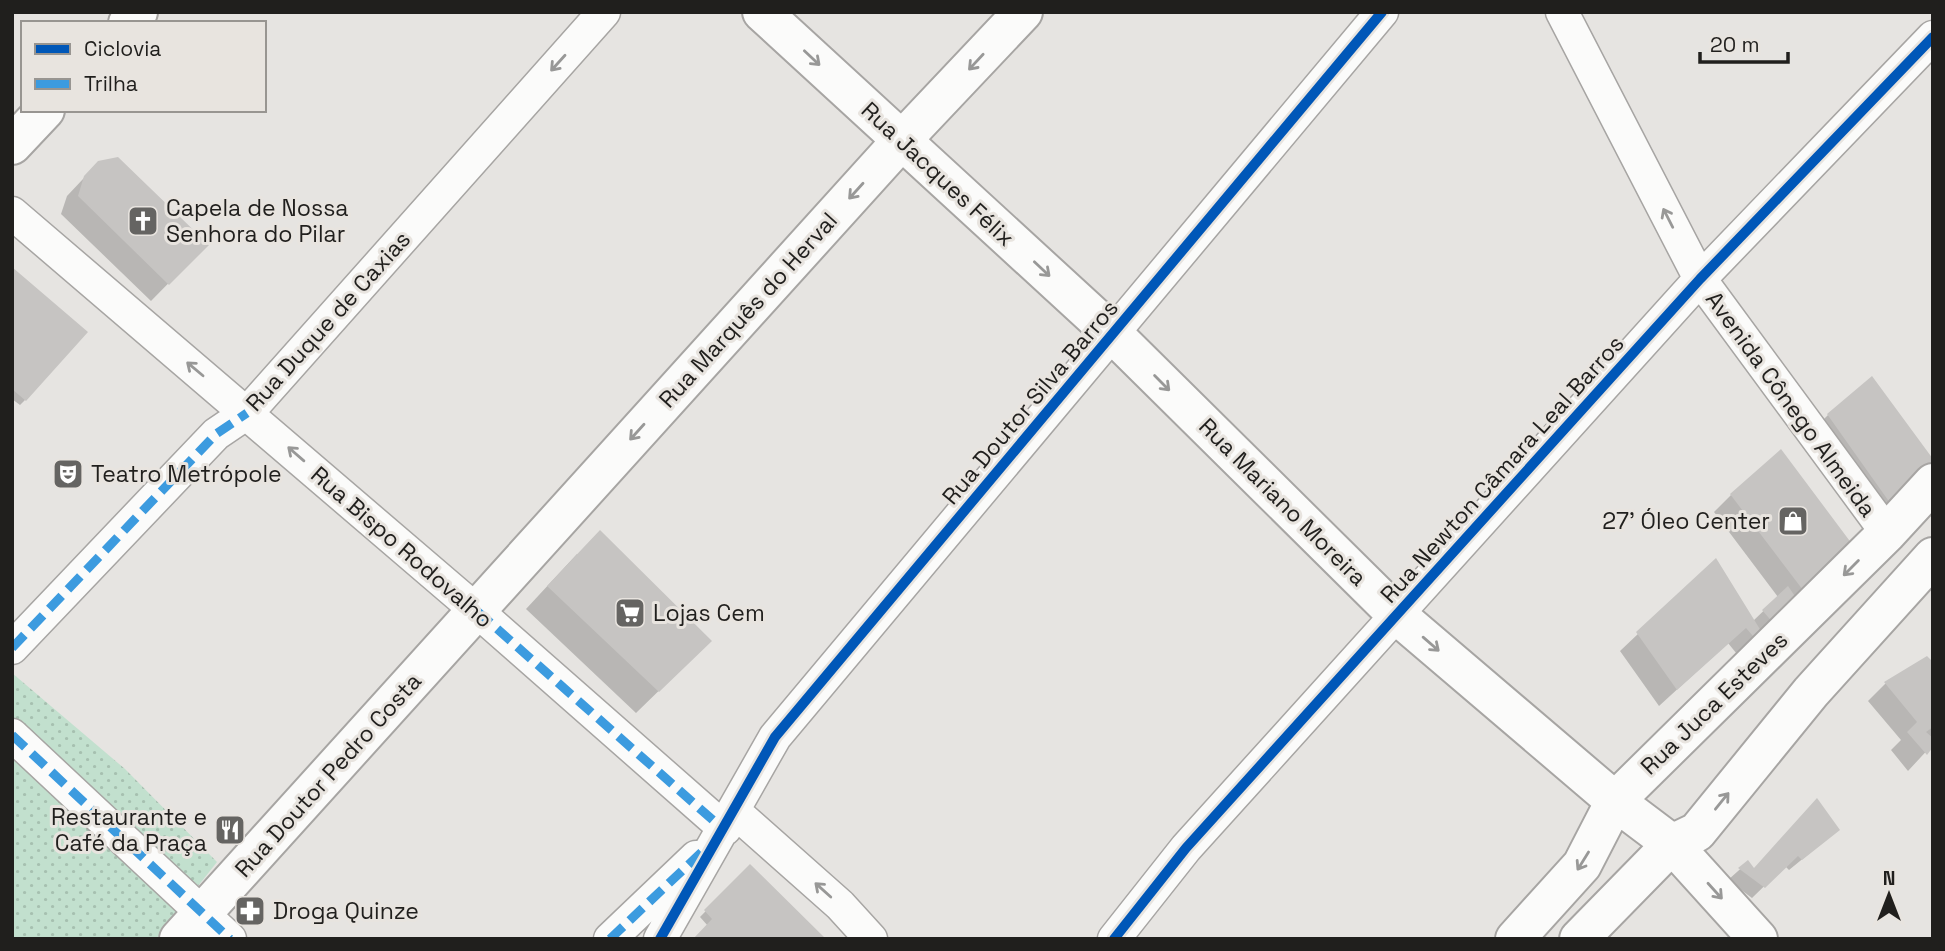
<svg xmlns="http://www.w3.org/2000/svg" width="1945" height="951" viewBox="0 0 1945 951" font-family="'Space Grotesk',sans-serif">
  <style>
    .grass { fill: url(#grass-dots) }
    .shadow { fill: #0003 }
    .building { fill: #c6c4c2 }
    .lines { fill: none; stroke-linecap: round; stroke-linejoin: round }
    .street-casing { stroke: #a7a5a3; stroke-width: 35 }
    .secondary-casing { stroke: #a7a5a3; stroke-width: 42 }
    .street { stroke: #fbfbfa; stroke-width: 32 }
    .secondary { stroke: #fbfbfa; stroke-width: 38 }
    .quiet { stroke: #3c9bdf; stroke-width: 9; stroke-dasharray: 18 9; stroke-linecap: butt }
    .cycleway-casing { stroke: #e8e4df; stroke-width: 15 }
    .cycleway { stroke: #0057b8; stroke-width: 10 }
    .oneway { stroke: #989897 }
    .labels { text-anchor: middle; stroke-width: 6; stroke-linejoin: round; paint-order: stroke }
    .street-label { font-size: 23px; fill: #201f1d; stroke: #e8e4df }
    .poi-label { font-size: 23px; fill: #201f1d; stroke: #e8e4df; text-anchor: start }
  </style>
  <defs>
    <pattern id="grass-dots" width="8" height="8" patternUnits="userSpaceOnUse" patternTransform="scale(1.75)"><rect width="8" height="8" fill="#c2e0ce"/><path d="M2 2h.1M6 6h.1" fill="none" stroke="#a6c0b0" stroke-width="1.8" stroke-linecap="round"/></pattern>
  </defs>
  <rect width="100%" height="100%" fill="#e6e4e1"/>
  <!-- grass -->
  <path class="grass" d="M12,673L125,769L217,862L156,939H12Z"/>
  <!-- shadow -->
  <path class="shadow" d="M99,162L206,245L151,301L61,214L67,196Z
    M12,269L25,400L20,405L12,399Z
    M1828,415L1933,462L1872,530L1806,437Z
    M1731,495L1853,548L1741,659L1728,643L1659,706L1620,651L1716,560L1753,621L1778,597L1714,512Z
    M577,554L710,641L636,713L526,609Z
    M1926,658L1933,665V744L1908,771L1891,750L1901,740L1868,701L1885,684Z
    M1838,830L1789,870L1785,866L1752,898L1728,880L1747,863L1753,870Z
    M750,866L708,926L700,917Z"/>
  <!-- building -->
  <path class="building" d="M118,157L209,245L169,285L78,196L84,176L98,161Z
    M12,267L88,332L26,401L12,389Z
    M1872,376L1933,459V466L1895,510L1827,414Z
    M1781,449L1855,548L1809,598L1730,494Z
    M600,530L712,641L659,692L547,586Z
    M1716,558L1766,639L1759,643L1746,628L1677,690L1636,632Z
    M1788,586L1805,611L1781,632L1762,610Z
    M1927,656L1933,662V727L1926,732L1933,738V747L1927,755L1907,732L1917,722L1884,682Z
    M1817,798L1840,830L1802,860L1798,856L1765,888L1738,868L1748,860L1754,868Z
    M750,864L826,939H693L712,919L704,910Z"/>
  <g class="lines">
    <!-- street casing -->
    <g class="street-casing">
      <path id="street" d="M1562,12L1700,279L1887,533
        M12,213L477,611L725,829
        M12,648L216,434L247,413L604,12
        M12,735L230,939
        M735,812L840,905L871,939
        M610,939L696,857
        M660,939L775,737L1382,12
        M1114,939L1186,848L1700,279L1933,37"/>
    </g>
    <!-- secondary casing -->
    <g class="secondary-casing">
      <path id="secondary" d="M762,12L1114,335L1398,616L1615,801L1672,844L1758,939
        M128,23L138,12
        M12,145L45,110
        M179,939L902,140L1023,12
        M1515,939L1582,865L1615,801L1887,533L1933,483
        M1579,939L1672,844L1697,832L1811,692L1933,557"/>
    </g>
    <!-- street -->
    <use href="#street" class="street"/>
    <!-- secondary -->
    <use href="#secondary" class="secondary"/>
    <!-- quiet -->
    <path class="quiet" d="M477,611L724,830
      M12,648L216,434L247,413
      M12,735L230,939
      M610,939L704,850"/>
    <!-- cycleway casing -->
    <g class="cycleway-casing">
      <path id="cycleway" d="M660,939L775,737L1382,12
        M1114,939L1186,848L1700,279L1933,37"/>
    </g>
    <!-- cycleway -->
    <use href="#cycleway" class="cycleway"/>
  </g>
  <!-- one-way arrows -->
  <defs><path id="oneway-shaft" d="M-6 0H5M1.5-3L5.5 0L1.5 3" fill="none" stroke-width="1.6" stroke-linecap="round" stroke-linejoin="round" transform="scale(1.75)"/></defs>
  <g class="oneway">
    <use href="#oneway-shaft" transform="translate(812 58) rotate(43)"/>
    <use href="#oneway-shaft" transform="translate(976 62) rotate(133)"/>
    <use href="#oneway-shaft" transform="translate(558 63) rotate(132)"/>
    <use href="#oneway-shaft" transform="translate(856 191) rotate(132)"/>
    <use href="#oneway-shaft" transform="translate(1668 218) rotate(-117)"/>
    <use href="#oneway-shaft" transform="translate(1042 269) rotate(43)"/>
    <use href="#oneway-shaft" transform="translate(195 369) rotate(-140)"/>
    <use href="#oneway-shaft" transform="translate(1162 383) rotate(45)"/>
    <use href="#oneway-shaft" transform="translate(637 432) rotate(132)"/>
    <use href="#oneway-shaft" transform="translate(296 454) rotate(-139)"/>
    <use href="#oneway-shaft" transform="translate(1851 568) rotate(135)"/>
    <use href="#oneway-shaft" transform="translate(1431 644) rotate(41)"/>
    <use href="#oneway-shaft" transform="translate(1722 801) rotate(-51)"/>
    <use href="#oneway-shaft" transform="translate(1583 861) rotate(122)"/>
    <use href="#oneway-shaft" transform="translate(823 890) rotate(-138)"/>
    <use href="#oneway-shaft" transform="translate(1715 891) rotate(48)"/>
  </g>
  <!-- icons -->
  <defs>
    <g id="church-square" transform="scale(1.575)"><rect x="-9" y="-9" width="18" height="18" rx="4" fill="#656462" stroke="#e8e4df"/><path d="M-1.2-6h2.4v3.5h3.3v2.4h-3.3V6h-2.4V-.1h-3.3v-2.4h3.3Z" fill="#fff"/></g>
    <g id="theatre-square" transform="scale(1.575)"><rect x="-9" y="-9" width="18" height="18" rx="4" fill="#656462" stroke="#e8e4df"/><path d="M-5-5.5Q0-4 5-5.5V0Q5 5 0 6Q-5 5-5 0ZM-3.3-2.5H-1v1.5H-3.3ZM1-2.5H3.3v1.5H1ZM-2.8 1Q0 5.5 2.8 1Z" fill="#fff"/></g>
    <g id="shop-square" transform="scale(1.575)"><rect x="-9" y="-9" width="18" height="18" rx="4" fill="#656462" stroke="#e8e4df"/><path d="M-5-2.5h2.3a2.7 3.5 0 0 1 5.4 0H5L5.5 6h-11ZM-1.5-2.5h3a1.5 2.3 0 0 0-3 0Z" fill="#fff"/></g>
    <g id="supermarket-square" transform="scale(1.575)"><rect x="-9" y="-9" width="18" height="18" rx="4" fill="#656462" stroke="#e8e4df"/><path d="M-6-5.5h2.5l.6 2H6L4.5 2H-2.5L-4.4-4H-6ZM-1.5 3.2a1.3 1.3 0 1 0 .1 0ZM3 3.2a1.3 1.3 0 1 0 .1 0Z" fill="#fff"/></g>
    <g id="restaurant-square" transform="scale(1.575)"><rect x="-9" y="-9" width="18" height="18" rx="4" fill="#656462" stroke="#e8e4df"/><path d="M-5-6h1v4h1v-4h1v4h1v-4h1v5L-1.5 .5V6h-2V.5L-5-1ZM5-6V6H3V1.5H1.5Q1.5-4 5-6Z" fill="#fff"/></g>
    <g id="pharmacy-square" transform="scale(1.575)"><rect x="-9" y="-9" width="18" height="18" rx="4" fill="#656462" stroke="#e8e4df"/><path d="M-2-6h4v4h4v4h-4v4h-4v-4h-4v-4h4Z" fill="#fff"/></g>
  </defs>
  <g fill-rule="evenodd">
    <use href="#church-square" x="143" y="221"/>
    <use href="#theatre-square" x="68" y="474"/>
    <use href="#shop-square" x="1793" y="521"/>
    <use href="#supermarket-square" x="630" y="613"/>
    <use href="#restaurant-square" x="230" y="830"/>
    <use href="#pharmacy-square" x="250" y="911"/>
  </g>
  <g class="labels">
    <!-- street labels -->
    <g class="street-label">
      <text transform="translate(938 174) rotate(43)" y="8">Rua Jacques Félix</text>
      <text transform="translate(748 310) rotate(-48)" y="8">Rua Marquês do Herval</text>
      <text transform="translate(328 321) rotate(-48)" y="8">Rua Duque de Caxias</text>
      <text transform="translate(1030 402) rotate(-50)" y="8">Rua Doutor Silva Barros</text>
      <text transform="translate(1791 404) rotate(54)" y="8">Avenida Cônego Almeida</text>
      <text transform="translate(1502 469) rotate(-48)" y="8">Rua Newton Câmara Leal Barros</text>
      <text transform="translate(1283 502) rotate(45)" y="8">Rua Mariano Moreira</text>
      <text transform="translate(402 547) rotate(41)" y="8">Rua Bispo Rodovalho</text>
      <text transform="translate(1714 703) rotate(-44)" y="8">Rua Juca Esteves</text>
      <text transform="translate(328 775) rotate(-48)" y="8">Rua Doutor Pedro Costa</text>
    </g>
    <!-- poi labels -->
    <g class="poi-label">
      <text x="166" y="216">Capela de Nossa<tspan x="166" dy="26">Senhora do Pilar</tspan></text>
      <text x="91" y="482">Teatro Metrópole</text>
      <text x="1770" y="529" text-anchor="end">27' Óleo Center</text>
      <text x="653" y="621">Lojas Cem</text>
      <text x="207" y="825" text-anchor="end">Restaurante e<tspan x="207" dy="26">Café da Praça</tspan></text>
      <text x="273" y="919">Droga Quinze</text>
    </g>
  </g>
  <!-- border -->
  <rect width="1945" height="951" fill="none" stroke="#201f1d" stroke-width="28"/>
  <!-- legend -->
  <rect x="21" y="21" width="245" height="91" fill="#e8e4df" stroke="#989591" stroke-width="2"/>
  <rect x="35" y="44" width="35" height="10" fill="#0057b8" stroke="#989591" stroke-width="2"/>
  <text x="84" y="56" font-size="21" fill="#201f1d">Ciclovia</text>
  <rect x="35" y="79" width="35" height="10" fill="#3c9bdf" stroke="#989591" stroke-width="2"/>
  <text x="84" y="91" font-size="21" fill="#201f1d">Trilha</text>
  <!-- north arrow -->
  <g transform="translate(1889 895)" stroke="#e8e4df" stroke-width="5" paint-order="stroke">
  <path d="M0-5L12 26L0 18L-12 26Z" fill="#201f1d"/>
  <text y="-10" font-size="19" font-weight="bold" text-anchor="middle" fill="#201f1d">N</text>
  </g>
  <!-- scale -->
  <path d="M1700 52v10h88v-10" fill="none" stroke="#201f1d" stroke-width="3.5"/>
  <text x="1710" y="52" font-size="21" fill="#201f1d" stroke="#e8e4df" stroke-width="5" paint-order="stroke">20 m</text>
</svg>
